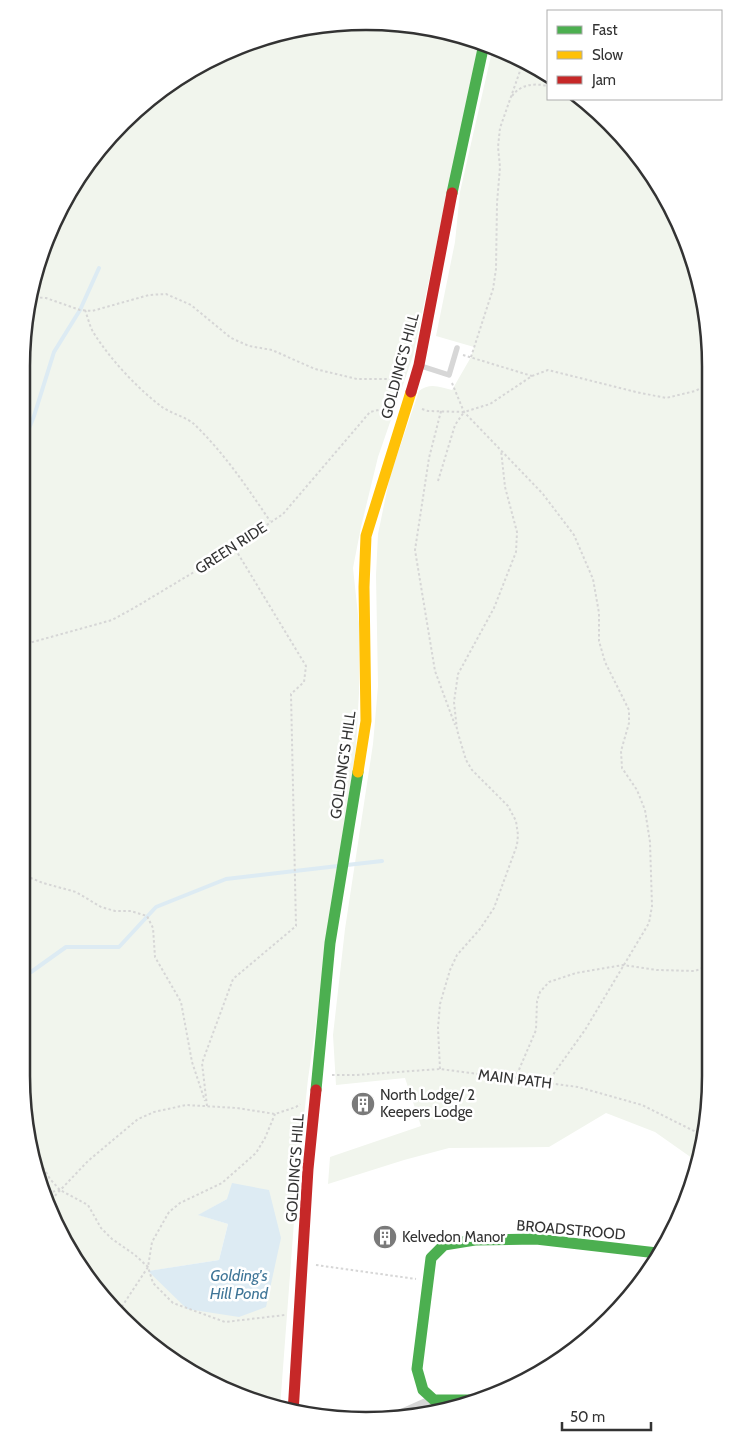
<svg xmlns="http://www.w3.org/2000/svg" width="732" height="1442" viewBox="0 0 732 1442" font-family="Cabin,sans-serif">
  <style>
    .green { fill: #f1f5ed; fill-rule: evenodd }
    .water { fill: #ddebf3 }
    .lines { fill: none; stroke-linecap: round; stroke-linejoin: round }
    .stream { stroke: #ddebf3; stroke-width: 4 }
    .path { stroke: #d6d6d6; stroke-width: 2; stroke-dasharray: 2.5 2.5; stroke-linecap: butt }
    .lane { stroke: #d7d7d7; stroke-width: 5.5 }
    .street { stroke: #d7d7d7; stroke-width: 11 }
    .fast { stroke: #4caf50; stroke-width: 11 }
    .slow { stroke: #ffc107; stroke-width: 11 }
    .jam { stroke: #c62828; stroke-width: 11 }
    .labels { text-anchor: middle; stroke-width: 5; stroke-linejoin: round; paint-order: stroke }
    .street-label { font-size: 15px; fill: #333; stroke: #fff }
    .poi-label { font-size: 15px; fill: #333; stroke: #fff; text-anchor: start }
    .water-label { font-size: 16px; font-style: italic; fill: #3f7597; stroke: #fff }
    .rim { fill: none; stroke: #333; stroke-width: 2.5 }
  </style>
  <rect width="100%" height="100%" fill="#fff"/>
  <!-- green -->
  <path class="green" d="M388,22L455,33L479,42L413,356L378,457L361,527L353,568L359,624V693L356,747L308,1079L297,1182L280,1408L234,1394L175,1363L93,1286L40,1187L21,1076L22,344L33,277L57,214L92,156L138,107L193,68L255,40L321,24ZM227,1199L239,1317L149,1271L219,1260L228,1224L199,1215Z
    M493,47L518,57L548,77V99H581L593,107L640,156L684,234L708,321L710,1098L699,1163L655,1132L606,1113L549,1147L449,1148L404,1160L328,1184L330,1157L421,1126L405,1078L336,1085L333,1035L345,929L373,744L378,686L376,575L378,534L390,476L419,391C429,382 441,387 452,390L471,357L474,347L436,336L455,242L460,192Z"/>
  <!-- water -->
  <path class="water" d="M232,1183L269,1190L281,1238L266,1307L239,1317L187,1309L148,1271L219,1260L228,1224L198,1215L227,1199Z"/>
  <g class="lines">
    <!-- stream -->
    <path class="stream" d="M22,446L34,416L54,352L80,310L99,268
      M347,865L382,861
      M21,974L31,972L66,947H119L156,907L226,879L338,866"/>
    <!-- path -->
    <path class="path" d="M512,96C521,84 534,83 548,86
      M30,297L46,298L80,310L92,311L149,295L166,294L191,305L231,338L249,346L272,350L315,369L357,379H388L399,385
      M85,310C88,318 90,328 95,335C111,360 138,389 162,407C172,414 187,417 195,425C224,453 247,487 270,521
      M463,355L532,376
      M471,357L493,289L496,269L497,203L500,167L498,147L500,128L520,71L523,60
      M452,383L464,412L543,494L574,535L593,579L599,613V641L605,662L629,710V723L621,751L622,768L637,790L645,810L650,842L652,906L649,923L585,1030L547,1083
      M422,409L428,411L464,412L490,404L532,376L548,370L636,392L666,398L695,391L708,385
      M441,411L429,458L415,550L435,671L455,725
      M438,481L455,425L464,412
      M22,645L112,620L134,608L224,554L283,514L370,412L391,407
      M21,874L43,883L76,892L101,907L115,911H131L147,916L153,928L155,957L181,1002L192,1062L205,1101
      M440,1069L438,1028L440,1004L450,970L457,955L480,929L494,908L517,845L518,835L516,821L508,806L472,770L466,760L457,730L454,702L458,674L494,608L516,552L517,532L505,487L501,450
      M332,1075H356L440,1069L578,1087L642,1105L704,1136
      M515,1079L536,1030L537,1001L540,992L549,982L576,973L623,965L657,970L695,971L710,965
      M207,1106L202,1063L233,979L296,926L291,694L304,682L306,666L234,547
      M33,1145L40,1162L50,1179L60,1190L88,1205L101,1228L112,1239L135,1255L148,1267L153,1283L173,1303L225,1322L285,1315
      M43,1194L60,1190
      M48,1203L88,1161L138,1119L154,1112L186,1105L237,1108L275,1114L296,1107L300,1104
      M316,1265L416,1279
      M119,1311L148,1267L152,1242L169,1212L180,1203L222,1183L256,1153L265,1138L275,1114"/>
    <!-- lane -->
    <path class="lane" d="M421,366L449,375L457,348"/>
    <!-- street -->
    <path class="street" d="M396,1417L434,1400"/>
    <!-- fast -->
    <path class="fast" d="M452,193L484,44
      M316,1090L330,943L358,772
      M469,1400H434L423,1390L417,1369L431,1258L444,1245L475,1240L536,1239L657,1253"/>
    <!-- slow -->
    <path class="slow" d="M358,772L366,721L364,587L366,536L411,392"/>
    <!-- jam -->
    <path class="jam" d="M411,392L419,365L452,193
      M293,1413L308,1169L316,1090"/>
  </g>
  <!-- icons -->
  <defs>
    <g id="building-disc" transform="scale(1.25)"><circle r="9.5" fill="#7a7a7a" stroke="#fff"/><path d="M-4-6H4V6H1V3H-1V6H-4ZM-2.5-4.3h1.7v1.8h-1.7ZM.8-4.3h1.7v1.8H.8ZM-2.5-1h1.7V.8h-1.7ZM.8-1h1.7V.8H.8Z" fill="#fff"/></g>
  </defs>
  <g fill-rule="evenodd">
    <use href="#building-disc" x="363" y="1104"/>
    <use href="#building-disc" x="385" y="1237"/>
  </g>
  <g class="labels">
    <!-- street labels -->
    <g class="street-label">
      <text transform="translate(400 366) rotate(-75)" y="5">GOLDING'S HILL</text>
      <text transform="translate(231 548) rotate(-33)" y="5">GREEN RIDE</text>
      <text transform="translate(343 765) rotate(-82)" y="5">GOLDING'S HILL</text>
      <text transform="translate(515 1079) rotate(7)" y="5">MAIN PATH</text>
      <text transform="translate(295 1168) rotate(-86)" y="5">GOLDING'S HILL</text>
      <text transform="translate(571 1230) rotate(5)" y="5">BROADSTROOD</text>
    </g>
    <!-- poi labels -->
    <g class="poi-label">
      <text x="380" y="1100">North Lodge/ 2<tspan x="380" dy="17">Keepers Lodge</tspan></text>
      <text x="402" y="1242">Kelvedon Manor</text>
    </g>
    <!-- water labels -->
    <g class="water-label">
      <text x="239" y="1281">Golding's<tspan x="239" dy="18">Hill Pond</tspan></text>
    </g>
  </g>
  <!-- crop -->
  <path d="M0 0H732V1442H0ZM366 30H366A336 336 0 0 1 702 366V1076A336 336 0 0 1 366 1412H366A336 336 0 0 1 30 1076V366A336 336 0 0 1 366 30Z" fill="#fff" fill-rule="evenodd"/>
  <path class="rim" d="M366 30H366A336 336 0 0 1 702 366V1076A336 336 0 0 1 366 1412H366A336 336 0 0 1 30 1076V366A336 336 0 0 1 366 30Z"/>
  <!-- legend -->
  <rect x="547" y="10" width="175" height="90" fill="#ffffff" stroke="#adadad"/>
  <rect x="557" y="26" width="25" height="8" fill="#4caf50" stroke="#adadad"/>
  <text x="592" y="35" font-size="15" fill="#333333">Fast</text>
  <rect x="557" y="51" width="25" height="8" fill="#ffc107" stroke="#adadad"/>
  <text x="592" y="60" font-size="15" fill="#333333">Slow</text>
  <rect x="557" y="76" width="25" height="8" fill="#c62828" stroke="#adadad"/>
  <text x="592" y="85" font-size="15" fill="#333333">Jam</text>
  <!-- scale -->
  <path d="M562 1422v8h89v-8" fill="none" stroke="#333333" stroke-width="2.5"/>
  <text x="570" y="1422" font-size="15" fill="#333333" stroke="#ffffff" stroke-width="4" paint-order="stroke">50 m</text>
</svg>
